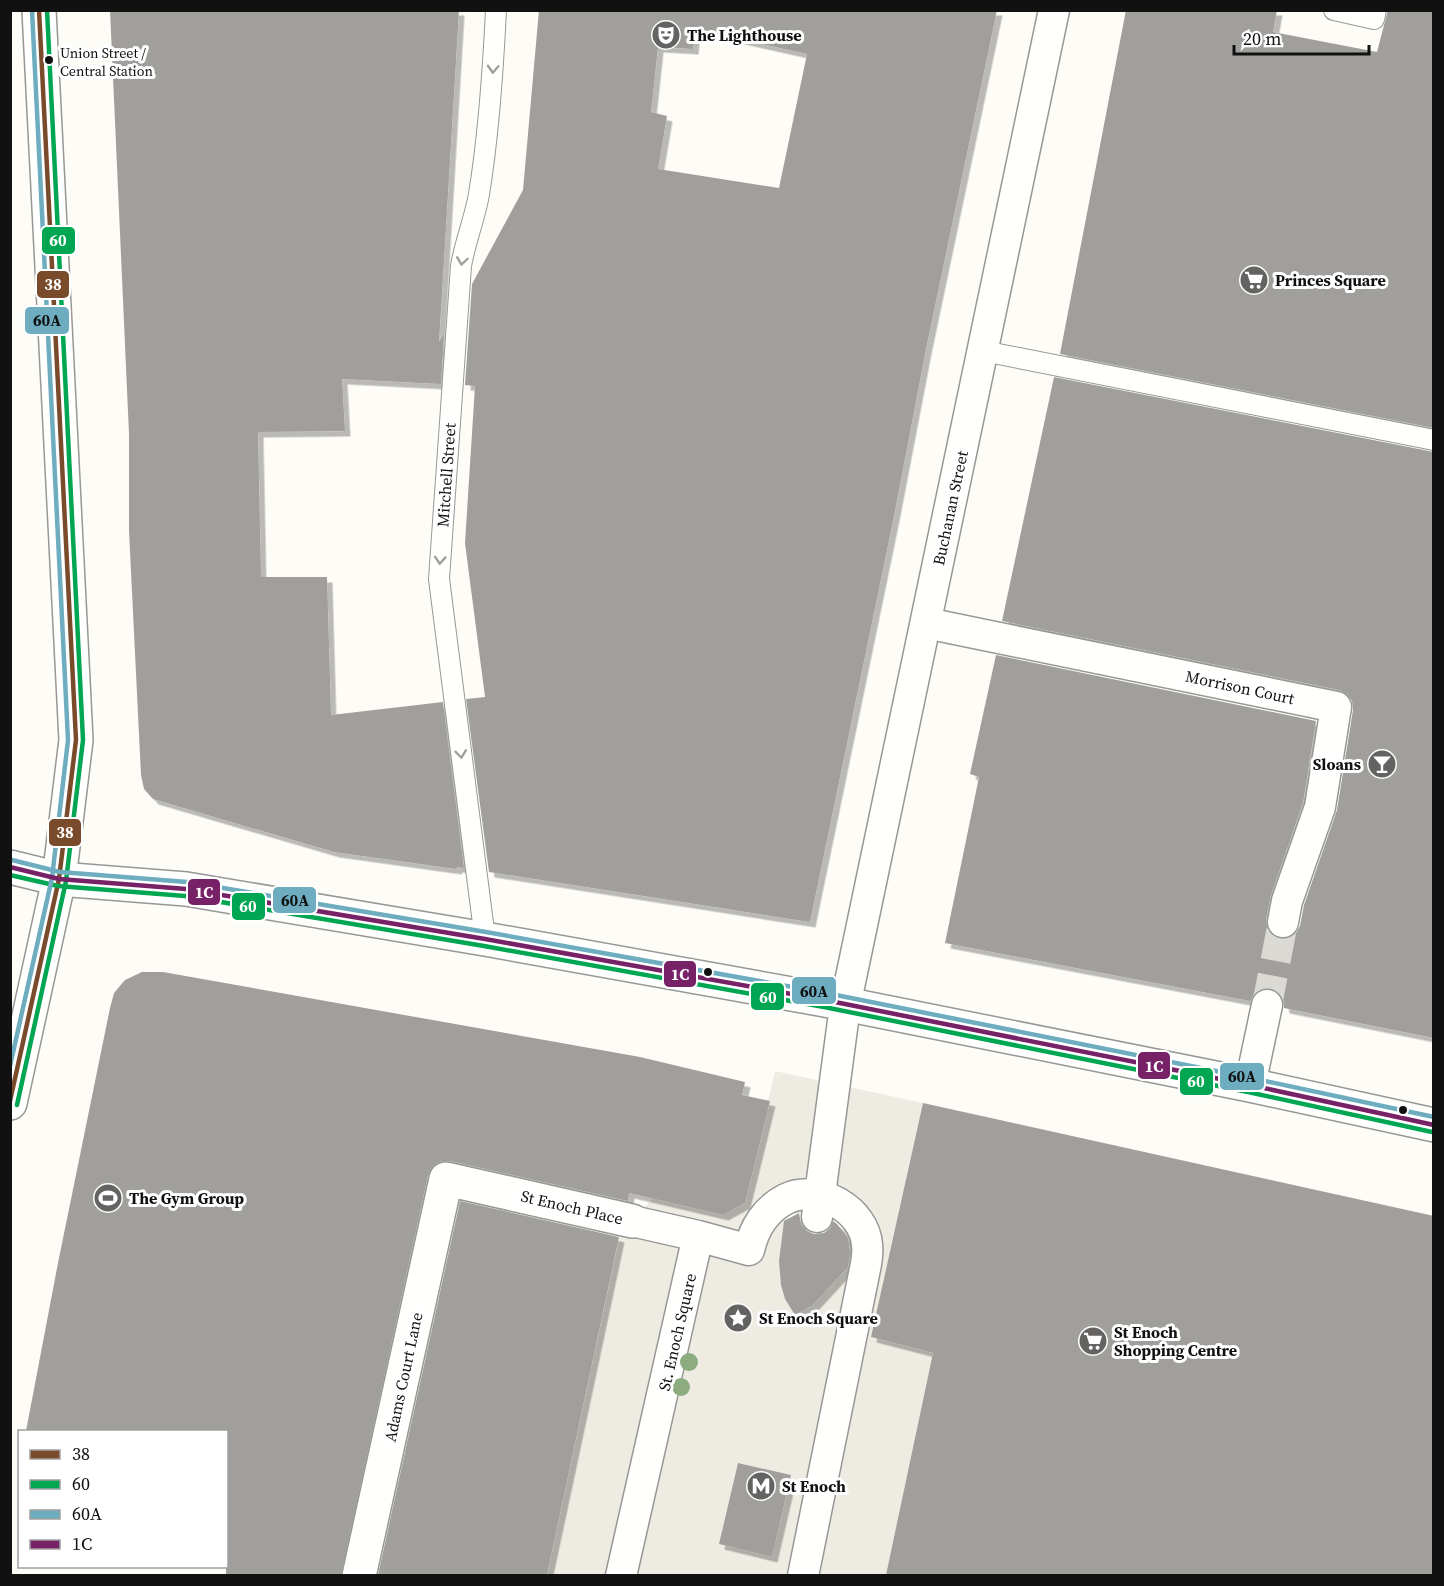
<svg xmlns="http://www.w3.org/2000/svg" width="1444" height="1586" viewBox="0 0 1444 1586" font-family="'Source Serif 4',serif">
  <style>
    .plaza { fill: #edebe2; fill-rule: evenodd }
    .building { fill: #a19f9c; fill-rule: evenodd; filter: url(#shadow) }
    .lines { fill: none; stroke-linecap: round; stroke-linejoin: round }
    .pedestrian-tunnel { stroke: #dad9d4; stroke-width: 30; stroke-dasharray: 30 15; stroke-linecap: butt }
    .service-casing { stroke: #979795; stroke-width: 22 }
    .pedestrian-casing { stroke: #979795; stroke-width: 33 }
    .minor-casing { stroke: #979795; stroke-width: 36 }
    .service { stroke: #fffffe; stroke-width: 20 }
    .pedestrian { stroke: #fffffe; stroke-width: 30 }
    .minor { stroke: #fffffe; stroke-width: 33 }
    .bus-1-casing { stroke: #fff; stroke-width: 9 }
    .bus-2-casing { stroke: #fff; stroke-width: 9 }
    .bus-3-casing { stroke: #fff; stroke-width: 9 }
    .bus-4-casing { stroke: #fff; stroke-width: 9 }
    .bus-1 { stroke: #7a4b2a; stroke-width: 4.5 }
    .bus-2 { stroke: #00a651; stroke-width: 4.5 }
    .bus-3 { stroke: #6dadbf; stroke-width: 4.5 }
    .bus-4 { stroke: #772166; stroke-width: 4.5 }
    .tree { fill: #8cac80 }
    .oneway { stroke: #a0a09f }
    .bus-dot { fill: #111; stroke: #fff; stroke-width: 2 }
    .labels { text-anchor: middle; stroke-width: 6; stroke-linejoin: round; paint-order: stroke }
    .bus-label { font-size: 14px; fill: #111; stroke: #fff; text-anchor: start }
    .poi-label { font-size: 16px; font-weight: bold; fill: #111; stroke: #fff; text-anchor: start }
    .street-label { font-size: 16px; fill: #111; stroke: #fff }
    .line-badge { stroke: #fff; stroke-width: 2 }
    .badge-label { font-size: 16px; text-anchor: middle; font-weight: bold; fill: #fff }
    .pale-badge-label { font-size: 16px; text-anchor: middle; font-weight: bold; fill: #111 }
  </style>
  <defs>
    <filter id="shadow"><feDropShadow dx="5.5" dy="5.5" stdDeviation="0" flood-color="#0004"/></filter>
  </defs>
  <rect width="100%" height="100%" fill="#fdfcf7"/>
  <!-- plaza -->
  <path class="plaza" d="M775,1071L923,1103L871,1337L933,1353L886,1575L547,1576L620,1235L653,1198L722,1215L745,1203ZM789,1211L845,1223L838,1253L782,1240ZM738,1463L791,1475L772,1557L719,1544Z"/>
  <!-- building -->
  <path class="building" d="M110,10H459L439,342L444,334L441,384L342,379L345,431L258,432L261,577H327L331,715L443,702L464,868L457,867L456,869L334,852L153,799L144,789L141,775L129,531V434Z
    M539,10H997L926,349L894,516L810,922L489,872L466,699L485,697L465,543L475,386L465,385L472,284L523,190ZM695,29L807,54L779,188L658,169L667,116L651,112L658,47L693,49Z
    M1126,10H1277L1273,32L1377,52L1388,10H1434V428L1060,354Z
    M1054,377L1434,452V1038L1284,1008L1283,999L1279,993L1270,988L1261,989L1255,993L1250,1001L945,943L979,777L970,774L996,655L1316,721L1303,803L1271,895L1266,919L1267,928L1272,935L1279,939L1289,938L1296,933L1300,926L1304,905L1337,810L1353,710L1352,701L1347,694L1339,690L1002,621Z
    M142,972H163L640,1057L745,1082L742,1095L770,1101L745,1203L723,1215L629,1193L628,1201L450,1161H441L433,1166L428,1175L341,1575H226V1431H26L58,1263L110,1008L114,993L125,980Z
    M923,1103L1434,1216V1575H886L933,1353L871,1337Z
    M460,1201L619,1237L547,1575H378Z
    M799,1213L801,1224L807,1231L814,1234L824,1233L830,1228L833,1221L837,1224L848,1238L850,1252L848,1267L813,1305L795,1315L785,1299L781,1285L779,1261L784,1221Z
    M738,1463L791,1475L772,1557L719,1544Z"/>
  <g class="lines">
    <!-- pedestrian-tunnel -->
    <path class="pedestrian-tunnel" d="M1267,1005L1283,922"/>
    <!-- service casing -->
    <g class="service-casing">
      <path id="service" d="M1334,10L1374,19L1376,10
        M983,351L1434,440
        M485,939L439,579L461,266C465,242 475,218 479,194C489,133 493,72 496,10"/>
    </g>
    <!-- pedestrian casing -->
    <g class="pedestrian-casing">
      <path id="pedestrian" d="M926,623L1336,707L1320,807L1287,901L1283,922
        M1250,1085L1267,1005
        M817,1217L845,1006L1054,10
        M632,1221L698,1236
        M621,1576L698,1236L749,1250C754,1228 766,1209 786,1199C818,1183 865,1210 867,1245C868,1251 867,1258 866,1264L803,1576"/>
    </g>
    <!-- minor casing -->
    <g class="minor-casing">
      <path id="minor" d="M10,867L59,879L186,889L485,939L825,1000L1250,1085L1434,1125
        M10,1103L59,879L76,740L39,10
        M359,1576L446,1179L632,1221"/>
    </g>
    <!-- service -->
    <use href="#service" class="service"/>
    <!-- pedestrian -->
    <use href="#pedestrian" class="pedestrian"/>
    <!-- minor -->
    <use href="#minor" class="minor"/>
    <!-- bus-1 casing -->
    <g class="bus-1-casing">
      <path id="bus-1" d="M10,1101L59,879L76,740L39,10"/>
    </g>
    <!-- bus-2 casing -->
    <g class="bus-2-casing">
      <path id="bus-2" d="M10,875L58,886L185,896L484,946L824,1007L1248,1092L1432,1132
        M17,1105L66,881L83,740L47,10"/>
    </g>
    <!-- bus-3 casing -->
    <g class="bus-3-casing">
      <path id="bus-3" d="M12,860L60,872L187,882L486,932L826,993L1251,1078L1434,1117
        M10,1066L52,878L68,740L32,10"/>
    </g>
    <!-- bus-4 casing -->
    <g class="bus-4-casing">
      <path id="bus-4" d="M10,867L59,879L186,889L485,939L825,1000L1250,1085L1434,1125"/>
    </g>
    <!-- bus-1 -->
    <use href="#bus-1" class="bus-1"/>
    <!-- bus-2 -->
    <use href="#bus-2" class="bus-2"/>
    <!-- bus-3 -->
    <use href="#bus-3" class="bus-3"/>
    <!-- bus-4 -->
    <use href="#bus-4" class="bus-4"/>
  </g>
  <!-- trees -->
  <g class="tree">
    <circle cx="689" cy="1362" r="9"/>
    <circle cx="681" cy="1387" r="9"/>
  </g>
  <!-- one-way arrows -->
  <defs><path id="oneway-chevron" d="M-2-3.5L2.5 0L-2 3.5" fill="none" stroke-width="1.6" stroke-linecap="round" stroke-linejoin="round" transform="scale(1.5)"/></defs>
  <g class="oneway">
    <use href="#oneway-chevron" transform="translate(493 69) rotate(93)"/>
    <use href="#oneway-chevron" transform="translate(462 261) rotate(98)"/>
    <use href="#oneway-chevron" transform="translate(440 560) rotate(94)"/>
    <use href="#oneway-chevron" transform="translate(461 754) rotate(83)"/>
  </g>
  <!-- icons -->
  <defs>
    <g id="theatre-disc" transform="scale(1.5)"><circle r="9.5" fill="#646362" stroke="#fff"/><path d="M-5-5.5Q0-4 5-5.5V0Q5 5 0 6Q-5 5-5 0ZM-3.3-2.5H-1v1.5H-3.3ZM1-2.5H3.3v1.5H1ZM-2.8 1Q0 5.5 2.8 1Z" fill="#fff"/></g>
    <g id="supermarket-disc" transform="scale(1.5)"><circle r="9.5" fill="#646362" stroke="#fff"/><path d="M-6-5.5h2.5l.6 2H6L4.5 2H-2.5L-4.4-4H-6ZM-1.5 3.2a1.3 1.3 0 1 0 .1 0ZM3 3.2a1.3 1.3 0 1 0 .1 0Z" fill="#fff"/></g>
    <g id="bar-disc" transform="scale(1.5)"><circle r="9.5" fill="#646362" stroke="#fff"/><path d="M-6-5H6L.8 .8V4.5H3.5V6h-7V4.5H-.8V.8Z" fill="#fff"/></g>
    <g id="stadium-disc" transform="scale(1.5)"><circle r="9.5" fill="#646362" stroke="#fff"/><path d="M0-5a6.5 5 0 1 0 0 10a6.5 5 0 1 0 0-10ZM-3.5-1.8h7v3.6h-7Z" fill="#fff"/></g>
    <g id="sight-disc" transform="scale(1.5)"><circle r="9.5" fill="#646362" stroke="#fff"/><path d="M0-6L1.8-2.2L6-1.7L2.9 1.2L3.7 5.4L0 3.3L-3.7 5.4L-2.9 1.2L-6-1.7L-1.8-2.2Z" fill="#fff"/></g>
    <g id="metro-disc" transform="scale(1.5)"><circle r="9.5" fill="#646362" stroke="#fff"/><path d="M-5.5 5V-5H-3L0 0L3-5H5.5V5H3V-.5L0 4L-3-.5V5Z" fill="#fff"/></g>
  </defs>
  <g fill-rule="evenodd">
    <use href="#theatre-disc" x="666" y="35"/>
    <use href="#supermarket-disc" x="1254" y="280"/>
    <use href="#bar-disc" x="1382" y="764"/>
    <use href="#stadium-disc" x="108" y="1198"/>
    <use href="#sight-disc" x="738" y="1318"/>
    <use href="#supermarket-disc" x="1093" y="1341"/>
    <use href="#metro-disc" x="761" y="1486"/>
  </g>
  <!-- markers -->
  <g class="bus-dot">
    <circle cx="49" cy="60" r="5"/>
    <circle cx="708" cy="972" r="5"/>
    <circle cx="1403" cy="1110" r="5"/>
  </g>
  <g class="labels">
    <!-- bus labels -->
    <g class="bus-label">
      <text x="60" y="58">Union Street /<tspan x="60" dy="18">Central Station</tspan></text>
    </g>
    <!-- poi labels -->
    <g class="poi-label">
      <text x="687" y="41">The Lighthouse</text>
      <text x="1275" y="286">Princes Square</text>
      <text x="1361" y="770" text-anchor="end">Sloans</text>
      <text x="129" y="1204">The Gym Group</text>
      <text x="759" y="1324">St Enoch Square</text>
      <text x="1114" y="1338">St Enoch<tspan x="1114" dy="18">Shopping Centre</tspan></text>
      <text x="782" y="1492">St Enoch</text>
    </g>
    <!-- street labels -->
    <g class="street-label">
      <text transform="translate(446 475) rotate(-86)" y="6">Mitchell Street</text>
      <text transform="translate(950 508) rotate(-78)" y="6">Buchanan Street</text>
      <text transform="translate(1240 687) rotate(12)" y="6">Morrison Court</text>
      <text transform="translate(572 1207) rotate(13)" y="6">St Enoch Place</text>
      <text transform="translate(677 1332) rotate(-77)" y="6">St. Enoch Square</text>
      <text transform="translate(403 1377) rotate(-78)" y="6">Adams Court Lane</text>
    </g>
  </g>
  <g class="line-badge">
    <rect x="41" y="226" width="35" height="29" rx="6" fill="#00a651"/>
    <rect x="36" y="270" width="34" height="29" rx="6" fill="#7a4b2a"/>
    <rect x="24" y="306" width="46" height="29" rx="6" fill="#6dadbf"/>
    <rect x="48" y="818" width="34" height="29" rx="6" fill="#7a4b2a"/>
    <rect x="187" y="878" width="34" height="28" rx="6" fill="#772166"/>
    <rect x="272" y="886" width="45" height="28" rx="6" fill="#6dadbf"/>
    <rect x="231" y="892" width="35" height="29" rx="6" fill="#00a651"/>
    <rect x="663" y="960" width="34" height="28" rx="6" fill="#772166"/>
    <rect x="791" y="976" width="46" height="29" rx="6" fill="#6dadbf"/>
    <rect x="750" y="982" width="35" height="29" rx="6" fill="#00a651"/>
    <rect x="1137" y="1051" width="34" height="29" rx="6" fill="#772166"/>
    <rect x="1219" y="1062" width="46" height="29" rx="6" fill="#6dadbf"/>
    <rect x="1179" y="1067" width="35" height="29" rx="6" fill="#00a651"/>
  </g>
  <g class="badge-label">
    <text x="58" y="246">60</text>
    <text x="53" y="290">38</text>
    <text x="65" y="838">38</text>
    <text x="204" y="898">1C</text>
    <text x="248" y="912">60</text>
    <text x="680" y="980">1C</text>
    <text x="768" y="1003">60</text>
    <text x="1154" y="1072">1C</text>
    <text x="1196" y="1087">60</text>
  </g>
  <g class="pale-badge-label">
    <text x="47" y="326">60A</text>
    <text x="295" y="906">60A</text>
    <text x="814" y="997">60A</text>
    <text x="1242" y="1082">60A</text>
  </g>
  <!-- border -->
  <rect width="1444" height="1586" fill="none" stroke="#111111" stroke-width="24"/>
  <!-- legend -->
  <rect x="18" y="1430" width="210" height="138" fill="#ffffff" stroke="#a0a0a0" stroke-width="1.5"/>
  <rect x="30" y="1450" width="30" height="9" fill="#7a4b2a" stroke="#a0a0a0" stroke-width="1.5"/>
  <text x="72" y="1460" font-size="18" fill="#111111">38</text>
  <rect x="30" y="1480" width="30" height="9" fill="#00a651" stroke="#a0a0a0" stroke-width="1.5"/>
  <text x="72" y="1490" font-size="18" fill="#111111">60</text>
  <rect x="30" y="1510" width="30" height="9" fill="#6dadbf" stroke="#a0a0a0" stroke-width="1.5"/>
  <text x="72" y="1520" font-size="18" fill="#111111">60A</text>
  <rect x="30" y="1540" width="30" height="9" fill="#772166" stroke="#a0a0a0" stroke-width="1.5"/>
  <text x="72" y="1550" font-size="18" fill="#111111">1C</text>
  <!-- scale -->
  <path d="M1234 45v9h135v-9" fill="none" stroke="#111111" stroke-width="3"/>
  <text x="1243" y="45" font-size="18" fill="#111111" stroke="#ffffff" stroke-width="4.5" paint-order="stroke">20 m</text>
</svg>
